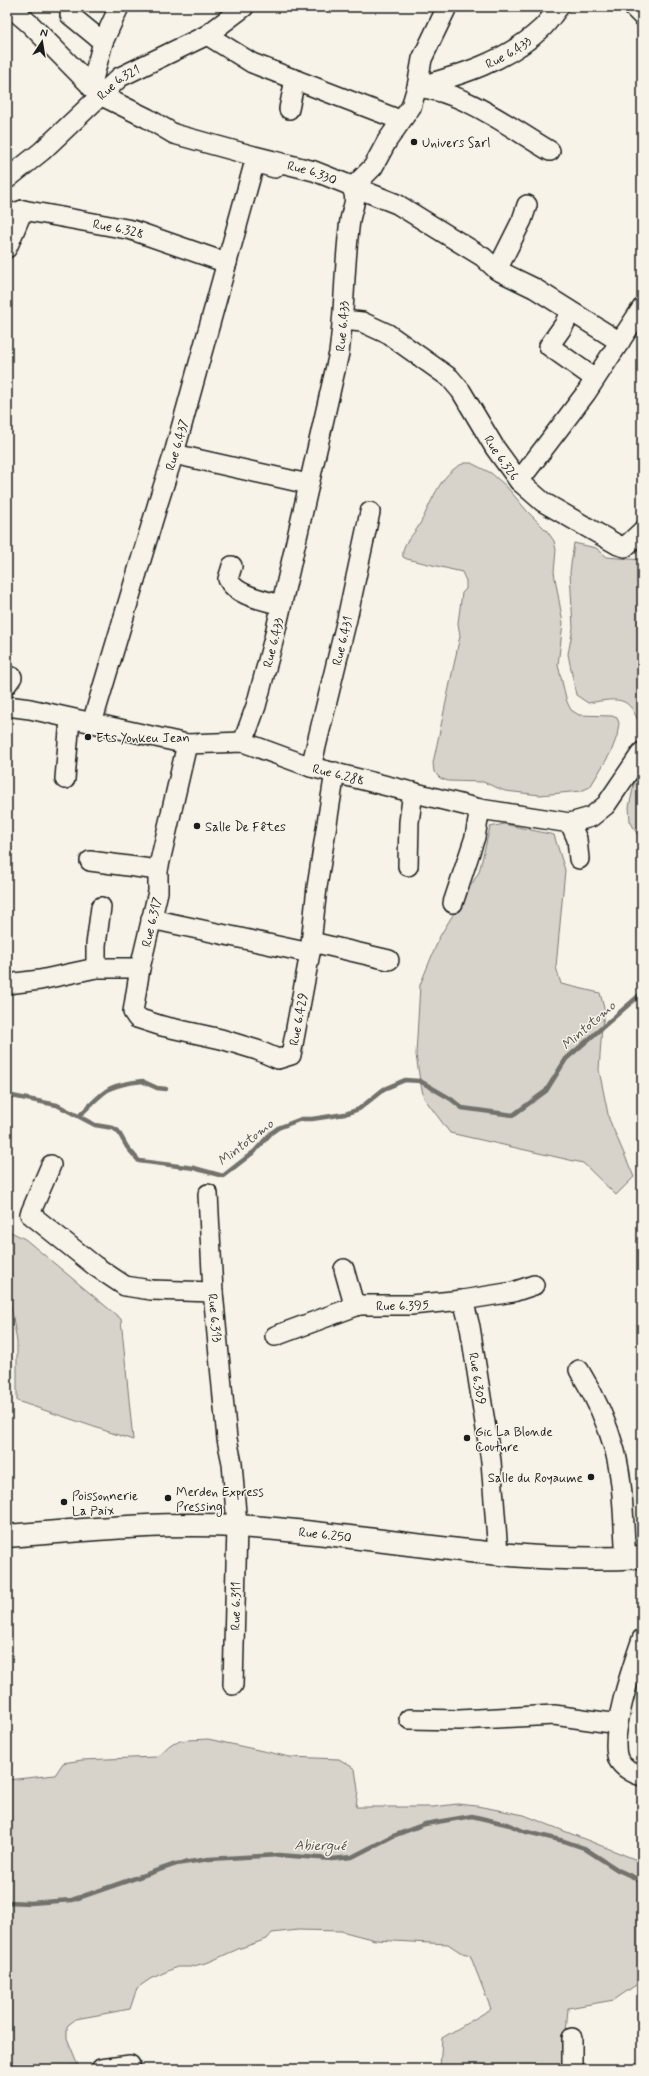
<svg xmlns="http://www.w3.org/2000/svg" width="649" height="2076" viewBox="0 0 649 2076" font-family="Mynerve,sans-serif">
  <style>
    .green { fill: #d7d3cb; stroke: #7a7874 }
    .lines { fill: none; stroke-linecap: round; stroke-linejoin: round }
    .stream { stroke: #72716c; stroke-width: 4.5 }
    .minor-casing { stroke: #1c1c1c; stroke-width: 22 }
    .major-casing { stroke: #1c1c1c; stroke-width: 25 }
    .minor { stroke: #f7f3e8; stroke-width: 19 }
    .major { stroke: #f7f3e8; stroke-width: 22 }
    .poi-dot { fill: #1c1c1c; stroke: #f7f3e8; stroke-width: 1.5 }
    .labels { text-anchor: middle; stroke-width: 3; stroke-linejoin: round; paint-order: stroke }
    .street-label { font-size: 13px; fill: #1c1c1c; stroke: #f7f3e8 }
    .poi-label { font-size: 13px; fill: #1c1c1c; stroke: #f7f3e8; text-anchor: start }
    .water-label { font-size: 14px; font-style: italic; fill: #565452; stroke: #f7f3e8 }
  </style>
  <rect width="100%" height="100%" fill="#f7f3e8"/>
  <filter id="ink" filterUnits="userSpaceOnUse"><feTurbulence type="fractalNoise" baseFrequency=".025" numOctaves="2"/><feDisplacementMap in="SourceGraphic" scale="8" xChannelSelector="R" yChannelSelector="G"/><feConvolveMatrix kernelMatrix="1 2 1 2 8 2 1 2 1" color-interpolation-filters="sRGB"/></filter>
  <g filter="url(#ink)">
    <!-- green -->
    <path class="green" d="M465,463H471L491,473L506,486L527,511L547,531L554,541L556,550L554,572L563,623L558,665L567,702L571,710L579,715L612,716L617,718L619,723L617,736L611,752L590,787L581,791L540,795L505,791L483,782L448,781L440,778L434,772L433,763L460,636L458,623L462,593L466,589V581L462,572L407,559L403,557C401,544 412,537 418,527C431,506 439,472 465,463Z
      M574,543L596,548L607,557L642,560V733C631,696 623,697 588,703L576,695L568,654L573,628L570,572Z
      M642,748V843L630,821L629,807Z
      M504,824L554,835L565,870L556,967L561,984L600,993L605,1012L602,1026L599,1070L609,1119L634,1177L616,1195L583,1163L450,1133L424,1098L420,1081L416,1055L420,985L440,936L479,872L490,827Z
      M7,1230L25,1239L121,1319L133,1440L17,1401V1342L10,1300L7,1293Z
      M208,1739L290,1757L339,1759L355,1769L358,1790L356,1807H433L457,1804L477,1806L524,1815L642,1862V1987L636,1985L614,2000L568,2008L563,2069L482,2065L481,2069H440L442,2038L491,2009L470,1955L460,1952L448,1944L375,1940L341,1931L298,1930L272,1933L267,1939L238,1949L209,1962L190,1967H177L150,1979L137,1988L130,2009L76,2019L67,2026V2038L78,2065L49,2069H7V1780L55,1775L63,1763L82,1760L156,1757C163,1753 166,1747 173,1743C182,1739 197,1740 208,1739Z"/>
    <g class="lines">
      <!-- stream -->
      <path class="stream" d="M144,1082L157,1088L166,1089
        M7,1095L57,1105L95,1125L113,1128L118,1131L127,1147L139,1161L194,1168L223,1176L255,1151L271,1133L278,1128L301,1119H312L345,1114L359,1109L384,1089L405,1080L420,1081L451,1099L462,1108L513,1115L546,1091L566,1059L642,993
        M80,1115C106,1090 106,1085 143,1081
        M7,1902L30,1903L72,1900L176,1864L209,1859L279,1855L332,1859L352,1857L393,1836L425,1824L472,1816L510,1825L523,1831L564,1841L584,1848L618,1870L642,1881"/>
      <!-- minor casing -->
      <g class="minor-casing">
        <g id="minor">
          <path id="s1" d="M10,7L31,25L100,95L147,118L174,134L254,156L314,171L397,204L483,257L497,270L534,288L620,342"/>
          <path d="M447,7L422,59L417,87C465,92 509,127 550,151"/>
          <path d="M633,7L642,16"/>
          <path d="M70,15L103,42"/>
          <path d="M207,35L252,63L400,120"/>
          <path d="M91,87L103,42L119,7"/>
          <path d="M289,109L295,79"/>
          <path id="s2" d="M7,179L42,151L120,77L207,35L244,7"/>
          <path id="s3" d="M7,215L23,210L132,230L227,263"/>
          <path d="M7,248L23,210"/>
          <path d="M497,270L522,220L527,205"/>
          <path d="M570,311L564,325L549,346L594,378"/>
          <path id="s4" d="M343,320L362,322L388,334L450,378L461,391L495,448L519,481L586,393L642,308"/>
          <path d="M174,454L308,484"/>
          <path d="M519,481L543,502L618,545L625,547L642,531"/>
          <path d="M232,566L228,579C236,596 264,600 281,605"/>
          <path d="M7,684L12,677"/>
          <path id="s5" d="M7,706L30,709L187,744L243,742L311,767L480,809L570,823L591,817L606,805L642,752"/>
          <path id="s6" d="M92,723L158,503L175,450L253,168L256,164H261L275,168"/>
          <path id="s7" d="M243,742L256,706L274,638L339,353C345,309 344,264 350,220C352,207 358,201 352,188L373,167L387,141L411,107L417,87C461,75 507,61 541,29C548,23 553,14 559,7"/>
          <path id="s8" d="M311,767L347,619L370,512"/>
          <path d="M65,779L70,719"/>
          <path d="M570,823L577,839L579,859"/>
          <path d="M90,861L158,870"/>
          <path d="M408,866L409,822L413,792"/>
          <path d="M453,903L475,837L480,809"/>
          <path d="M151,919L310,953"/>
          <path d="M312,942L389,960"/>
          <path d="M96,968V945L101,907"/>
          <path id="s9" d="M140,968L133,1012L137,1018L162,1026L221,1039L257,1050L278,1059L291,1055L310,953L317,887L335,772"/>
          <path id="s10" d="M7,984L40,980L96,968H140L158,892V870L187,744"/>
          <path id="s11" d="M51,1165L30,1214L95,1266L125,1286L151,1290L213,1292L227,1439L232,1463L237,1526L233,1685"/>
          <path d="M208,1194L213,1292"/>
          <path d="M344,1269L353,1301L359,1305"/>
          <path id="s12" d="M463,1300L470,1327L491,1461L498,1553"/>
          <path id="s13" d="M275,1336L359,1305H411L463,1300L513,1292L534,1285"/>
          <path d="M579,1370C595,1396 607,1422 615,1451C624,1485 623,1523 626,1558"/>
          <path d="M642,1639C633,1665 609,1733 618,1759C622,1767 633,1774 642,1776"/>
          <path d="M409,1719L459,1720L554,1715L618,1724"/>
          <path d="M101,2069L130,2065"/>
          <path d="M572,2069V2038"/>
        </g>
      </g>
      <!-- major casing -->
      <g class="major-casing">
        <g id="major">
          <path id="s14" d="M7,1536C83,1530 160,1522 237,1526C372,1534 507,1566 642,1557"/>
        </g>
      </g>
      <!-- minor -->
      <use href="#minor" class="minor"/>
      <!-- major -->
      <use href="#major" class="major"/>
    </g>
  </g>
  <!-- markers -->
  <g class="poi-dot">
    <circle cx="414" cy="142" r="4"/>
    <circle cx="88" cy="737" r="4"/>
    <circle cx="197" cy="826" r="4"/>
    <circle cx="467" cy="1438" r="4"/>
    <circle cx="591" cy="1477" r="4"/>
    <circle cx="168" cy="1498" r="4"/>
    <circle cx="64" cy="1502" r="4"/>
  </g>
  <g class="labels">
    <!-- street labels -->
    <g class="street-label">
      <text dy="5" stroke="none"><textPath href="#s7" startOffset="787">Rue 6.433</textPath></text>
      <text dy="5" stroke="none"><textPath href="#s2" startOffset="148">Rue 6.321</textPath></text>
      <text dy="5" stroke="none"><textPath href="#s1" startOffset="353">Rue 6.330</textPath></text>
      <text dy="5" stroke="none"><textPath href="#s3" startOffset="114">Rue 6.328</textPath></text>
      <text dy="5" stroke="none"><textPath href="#s7" startOffset="428">Rue 6.433</textPath></text>
      <text dy="5" stroke="none"><textPath href="#s6" startOffset="291">Rue 6.437</textPath></text>
      <text dy="5" stroke="none"><textPath href="#s4" startOffset="219">Rue 6.326</textPath></text>
      <text dy="5" stroke="none"><textPath href="#s8" startOffset="130">Rue 6.431</textPath></text>
      <text dy="5" stroke="none"><textPath href="#s7" startOffset="104">Rue 6.433</textPath></text>
      <text dy="5" stroke="none"><textPath href="#s5" startOffset="341">Rue 6.288</textPath></text>
      <text dy="5" stroke="none"><textPath href="#s10" startOffset="182">Rue 6.317</textPath></text>
      <text dy="5" stroke="none"><textPath href="#s9" startOffset="249">Rue 6.429</textPath></text>
      <text dy="5" stroke="none"><textPath href="#s13" startOffset="133">Rue 6.395</textPath></text>
      <text dy="5" stroke="none"><textPath href="#s11" startOffset="287">Rue 6.313</textPath></text>
      <text dy="5" stroke="none"><textPath href="#s12" startOffset="80">Rue 6.309</textPath></text>
      <text dy="5" stroke="none"><textPath href="#s14" startOffset="319">Rue 6.250</textPath></text>
      <text transform="translate(235 1606) rotate(-89)" y="5">Rue 6.311</text>
    </g>
    <!-- poi labels -->
    <g class="poi-label">
      <text x="422" y="147">Univers Sarl</text>
      <text x="96" y="742">Ets Yonkeu Jean</text>
      <text x="205" y="831">Salle De Fêtes</text>
      <text x="475" y="1436">Gic La Blonde<tspan x="475" dy="15">Couture</tspan></text>
      <text x="583" y="1482" text-anchor="end">Salle du Royaume</text>
      <text x="176" y="1496">Merden Express<tspan x="176" dy="15">Pressing</tspan></text>
      <text x="72" y="1500">Poissonnerie<tspan x="72" dy="15">La Paix</tspan></text>
    </g>
    <!-- water labels -->
    <g class="water-label">
      <text transform="translate(588 1025) rotate(-41)" y="5">Mintotomo</text>
      <text transform="translate(245 1142) rotate(-38)" y="5">Mintotomo</text>
      <text transform="translate(320 1845) rotate(1)" y="5">Abiergué</text>
    </g>
  </g>
  <!-- margin -->
  <rect width="649" height="2076" fill="none" stroke="#f7f3e8" stroke-width="24"/>
  <rect x="12" y="12" width="625" height="2052" fill="none" stroke="#1c1c1c" stroke-width="1.5" filter="url(#ink)"/>
  <!-- north arrow -->
  <g transform="translate(42 42) rotate(12)" stroke="#f7f3e8" stroke-width="3" paint-order="stroke">
  <path d="M0-3L7 15L0 10L-7 15Z" fill="#1c1c1c"/>
  <text y="-6" font-size="11" font-weight="bold" text-anchor="middle" fill="#1c1c1c">N</text>
  </g>
</svg>
